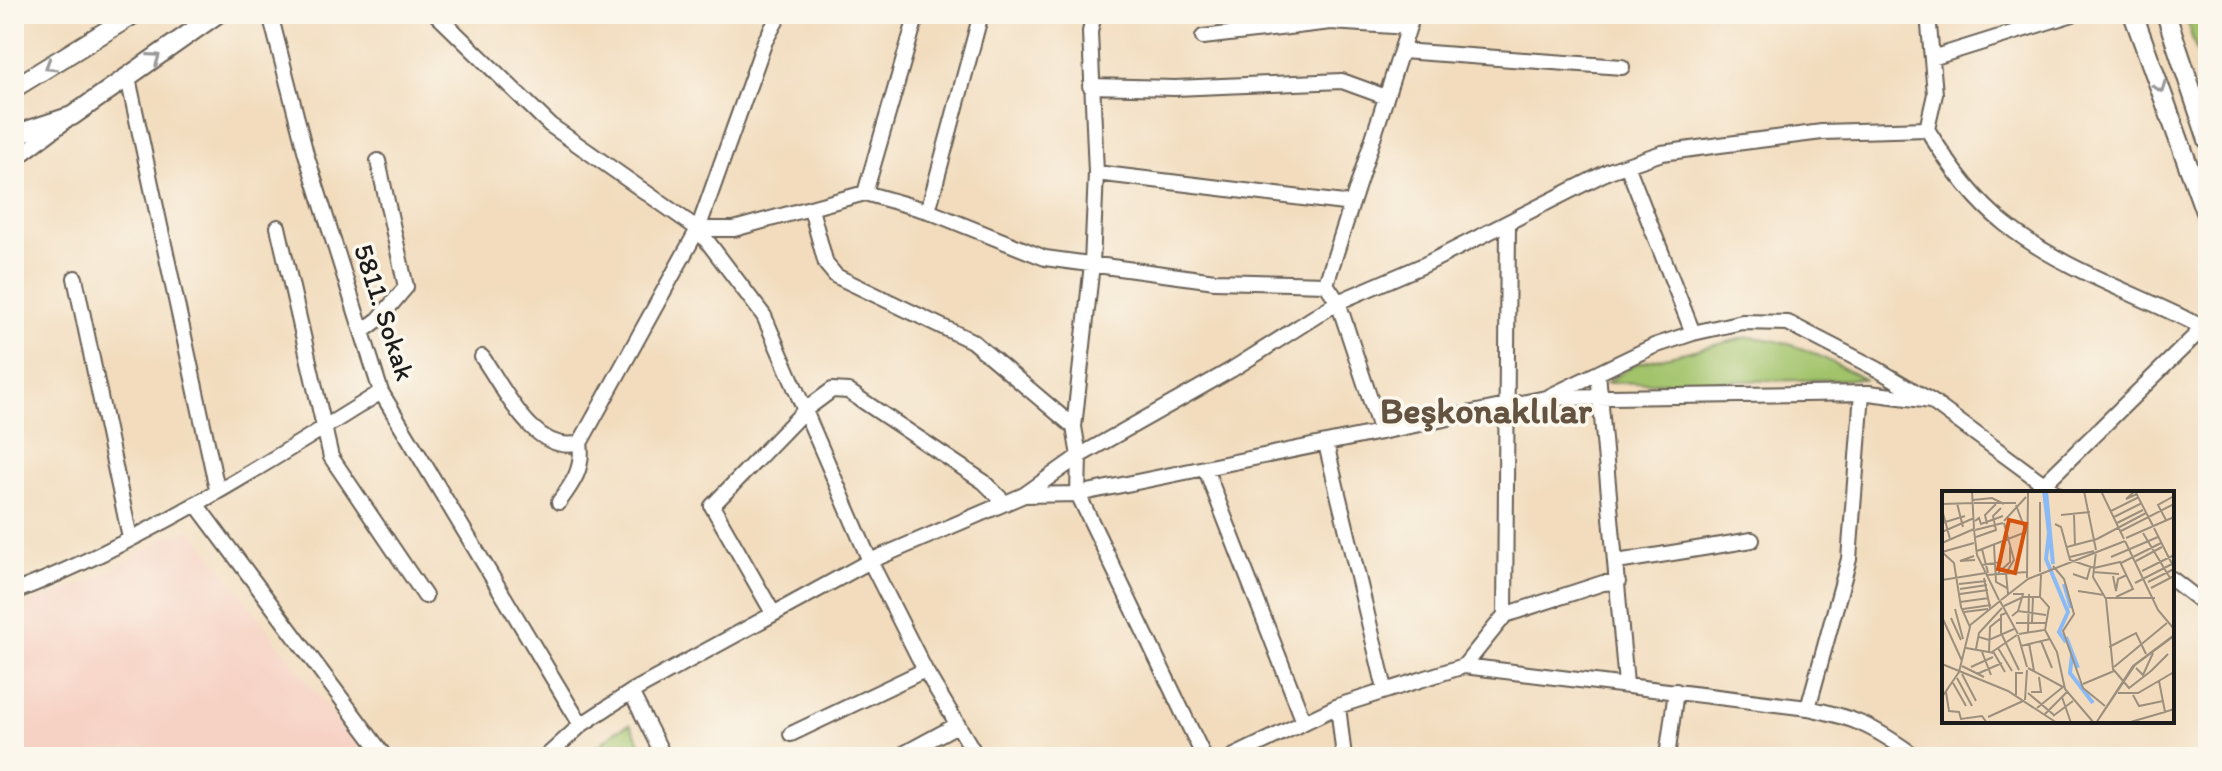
<svg xmlns="http://www.w3.org/2000/svg" width="2222" height="771" viewBox="0 0 2222 771" font-family="Itim,sans-serif">
  <style>
    .built { fill: #f6d2c4 }
    .green { fill: #a2c36b; stroke: #5f7044; stroke-width: 2 }
    .lines { fill: none; stroke-linecap: round; stroke-linejoin: round }
    .minor-casing { stroke: #675f54; stroke-width: 18 }
    .tertiary-casing { stroke: #675f54; stroke-width: 22 }
    .minor { stroke: #fff; stroke-width: 14 }
    .tertiary { stroke: #fff; stroke-width: 18 }
    .oneway { stroke: #999 }
    .labels { text-anchor: middle; stroke-width: 7; stroke-linejoin: round; paint-order: stroke }
    .street-label { font-size: 28px; fill: #1c1c1c; stroke: #fbf7ec }
    .district-label { font-size: 36px; font-weight: bold; fill: #645340; stroke: #fbf7ec }
    .inset-river { fill: none; stroke: #89baf6; stroke-width: 4 }
    .inset-road { fill: none; stroke: #9c8f7d; stroke-width: 2 }
    .view { fill: #d4530e; fill-opacity: 0.15; stroke: #d4530e; stroke-width: 4 }
    .inset-edge { fill: none; stroke: #1c1c1c; stroke-width: 4 }
  </style>
  <rect width="100%" height="100%" fill="#fbf7ec"/>
  <filter id="ink" filterUnits="userSpaceOnUse"><feTurbulence type="fractalNoise" baseFrequency=".0125" numOctaves="2"/><feDisplacementMap in="SourceGraphic" scale="16" xChannelSelector="R" yChannelSelector="G"/><feConvolveMatrix kernelMatrix="1 2 1 2 8 2 1 2 1" color-interpolation-filters="sRGB"/></filter>
  <filter id="wash" filterUnits="userSpaceOnUse"><feTurbulence type="fractalNoise" baseFrequency=".006" numOctaves="4" result="noise"/><feDisplacementMap in="SourceGraphic" scale="32" xChannelSelector="R" yChannelSelector="G"/><feGaussianBlur stdDeviation="1.8" result="paint"/><feColorMatrix in="noise" values="0 0 0 0 0 0 0 0 0 0 0 0 0 0 0 0 0 1.4 0 .05"/><feComposite in="paint" operator="in"/></filter>
  <g filter="url(#wash)">
    <rect width="100%" height="100%" fill="#f2dcbd"/>
    <!-- built -->
    <path class="built" d="M192,530L365,757H14V608L97,579L168,536Z"/>
    <!-- green -->
    <path class="green" d="M2184,14H2208V85Z
      M1748,337C1792,339 1825,358 1864,379L1606,383L1636,364Z
      M630,724L648,757H585L617,730Z"/>
  </g>
  <g filter="url(#ink)">
    <g class="lines">
      <!-- minor casing -->
      <g class="minor-casing">
        <path id="minor" d="M270,14L306,154L381,392L581,725
          M436,14L550,125L698,229L764,316L870,561L925,670L977,757
          M1203,37L1331,22L1409,27
          M1402,51L1622,67
          M1932,58L2073,14
          M128,78L217,489
          M1090,86L1175,88L1342,81L1386,97
          M1927,129L1935,94L1928,14
          M14,160L62,124
          M1627,165L1693,333
          M1096,173L1352,204
          M865,193L917,14
          M811,209L826,264L836,276L972,341L1074,427L1079,456L1078,494L1204,757
          M928,211L981,14
          M278,227L331,457L425,596
          M698,229H734L865,193L928,211L1045,258L1215,281L1326,284
          M75,278L130,538
          M363,331L379,319L406,287L378,161
          M482,357C505,389 534,456 580,443
          M1598,373L1626,684
          M1550,396L1654,346L1693,333L1742,322L1788,323L1877,369L1931,401L2056,493
          M1074,427L1092,264L1096,173L1090,32L1094,14
          M1381,432L1338,302L1326,284L1413,14
          M1326,444L1385,689
          M1206,470L1304,722
          M2044,484L2203,328
          M1024,495L1078,494L1546,398L1869,393L1931,401
          M559,502C573,483 584,468 580,443L698,229L765,41L780,14
          M196,504L385,757
          M1617,562L1752,540
          M2172,579L2208,607
          M14,592C142,542 265,465 381,392
          M773,613L712,506L805,410L832,390L848,391L984,482L1005,503
          M1505,615L1508,224
          M1464,666L1505,615L1603,583L1618,582
          M631,692L664,757
          M1338,706L1344,757
          M1808,708L1849,559L1862,393
          M791,734L925,670
          M546,757L581,725L631,692L870,561L1024,495L1079,456L1231,370L1338,302L1424,265L1609,171L1662,153L1720,145L1822,132L1927,129C1948,164 1973,199 2005,224C2064,271 2142,295 2208,330
          M898,757L957,725
          M1232,757L1338,706L1464,666L1808,708C1857,718 1876,728 1916,757
          M1667,757L1676,691"/>
      </g>
      <!-- tertiary casing -->
      <g class="tertiary-casing">
        <path id="tertiary" d="M2133,14L2208,220
          M2166,14L2208,140
          M14,88L134,14
          M14,135L72,116L217,14"/>
      </g>
      <!-- minor -->
      <use href="#minor" class="minor"/>
      <!-- tertiary -->
      <use href="#tertiary" class="tertiary"/>
    </g>
    <!-- one-way arrows -->
    <defs><path id="oneway-chevron" d="M-2-3.5L2.5 0L-2 3.5" fill="none" stroke-width="1.6" stroke-linecap="round" stroke-linejoin="round" transform="scale(2)"/></defs>
    <g class="oneway">
      <use href="#oneway-chevron" transform="translate(155 58) rotate(-36)"/>
      <use href="#oneway-chevron" transform="translate(50 66) rotate(148)"/>
      <use href="#oneway-chevron" transform="translate(2160 87) rotate(70)"/>
    </g>
  </g>
  <g class="labels">
    <!-- street labels -->
    <g class="street-label">
      <text transform="translate(385 312) rotate(72)" y="10">5811. Sokak</text>
    </g>
    <!-- district labels -->
    <g class="district-label">
      <text x="1486" y="423">Beşkonaklılar</text>
    </g>
  </g>
  <!-- overview -->
  <g transform="translate(1942 491)">
    <rect width="232" height="232" fill="#f2dcbd"/>
    <path class="inset-river" d="M102,0L107,42L104,68L126,121L117,141L124,151M104,0L111,73M122,93L129,117M124,146L136,177M130,164L128,182L151,212"/>
    <path class="inset-road" d="M30,0L32,38M142,0L154,59M159,0L182,48M193,0L211,35M193,0L184,8L195,3M31,9L50,7L62,13M15,12L21,36M32,12H74M0,13L31,12M74,14L84,41M169,20L197,6M1,22L8,48M119,24L148,21M132,24L133,54M172,26L200,12M224,29L216,14L232,5M33,30L37,27L39,33L61,25M62,30L84,6M0,32L23,25M62,32L72,69L64,82L66,103M175,32L201,19M45,33L43,24L54,13M113,33L119,36L128,69L152,77M212,37L232,77M32,39L35,64L57,109M33,39L61,32M179,40L232,13M0,41L32,27M201,42L228,87M34,46L54,39L51,25L59,17M184,47L232,26M183,50L216,119L232,138M0,52L32,38M52,54L54,91L65,97M125,56L155,48L204,22M40,58L46,82M35,60L84,41M0,61L32,52M0,61L12,72L19,116L28,136L17,181L0,206M154,61L151,86L164,108L171,178L187,197L209,180M32,65L18,70L33,69M128,66L152,60M169,66L216,46M194,70L220,56M179,72L219,52M40,74L59,71L60,52M111,75L122,88L132,123L121,140L141,197L163,215M152,77L178,71L191,98L174,106M200,80L232,64M98,81V11M151,81L177,83M56,82L68,71V56M131,83L145,88L148,77M45,84L85,81M99,84L98,106L107,116L103,139L115,161L123,198M171,85L174,100L176,88L185,84M42,87L48,117M85,87L86,0M86,88L183,50M0,89L44,82M206,91L232,78M193,92L232,72M17,93L44,90M209,97L232,85M18,98L45,94M136,100L162,104M18,103L46,99M71,103H81L76,120M164,107H213M59,109L86,88M18,111L47,107M62,115L81,106H98M13,118L21,148M21,118L49,114M22,121L46,118M64,122L59,124V142L77,179M70,125L76,120L104,124M0,126L20,170M9,127L19,149M90,131L91,106M74,132H104M27,135L58,110L76,143M86,141L87,103M77,143L102,139M76,144L85,176M37,146L47,149L72,138M99,150L110,177M87,152L92,180M79,155L108,148M167,156L194,142L204,163M24,157L52,162L63,181M56,157L70,180M34,158L37,142L60,117M40,161L49,184M47,161L48,136L59,127M50,161L75,144M0,173L66,200L115,232M20,175L42,186M29,176L51,166M172,176L225,132M86,177L121,196L95,217M194,177L201,184L211,162M209,180L226,163M20,183L34,210M35,183L60,172M15,187L30,215M217,190L223,221L232,218M11,192L24,215M141,193L172,180M123,198L152,232M4,201L7,220L17,221L19,228L40,225L45,232M89,201H99L97,186M86,202L112,224M176,202H196L232,181M74,204V182H81M191,204L197,215L221,210M120,206L129,232M83,209L85,179M103,223L125,201M111,225L131,210M46,226L81,210M154,232L191,175L232,144M154,232L193,174L232,145M185,232L223,221"/>
    <path class="view" d="M67,29L84,33L73,82L56,78Z"/>
    <rect width="232" height="232" class="inset-edge"/>
  </g>
  <!-- margin -->
  <rect width="2222" height="771" fill="none" stroke="#fbf7ec" stroke-width="48"/>
</svg>
